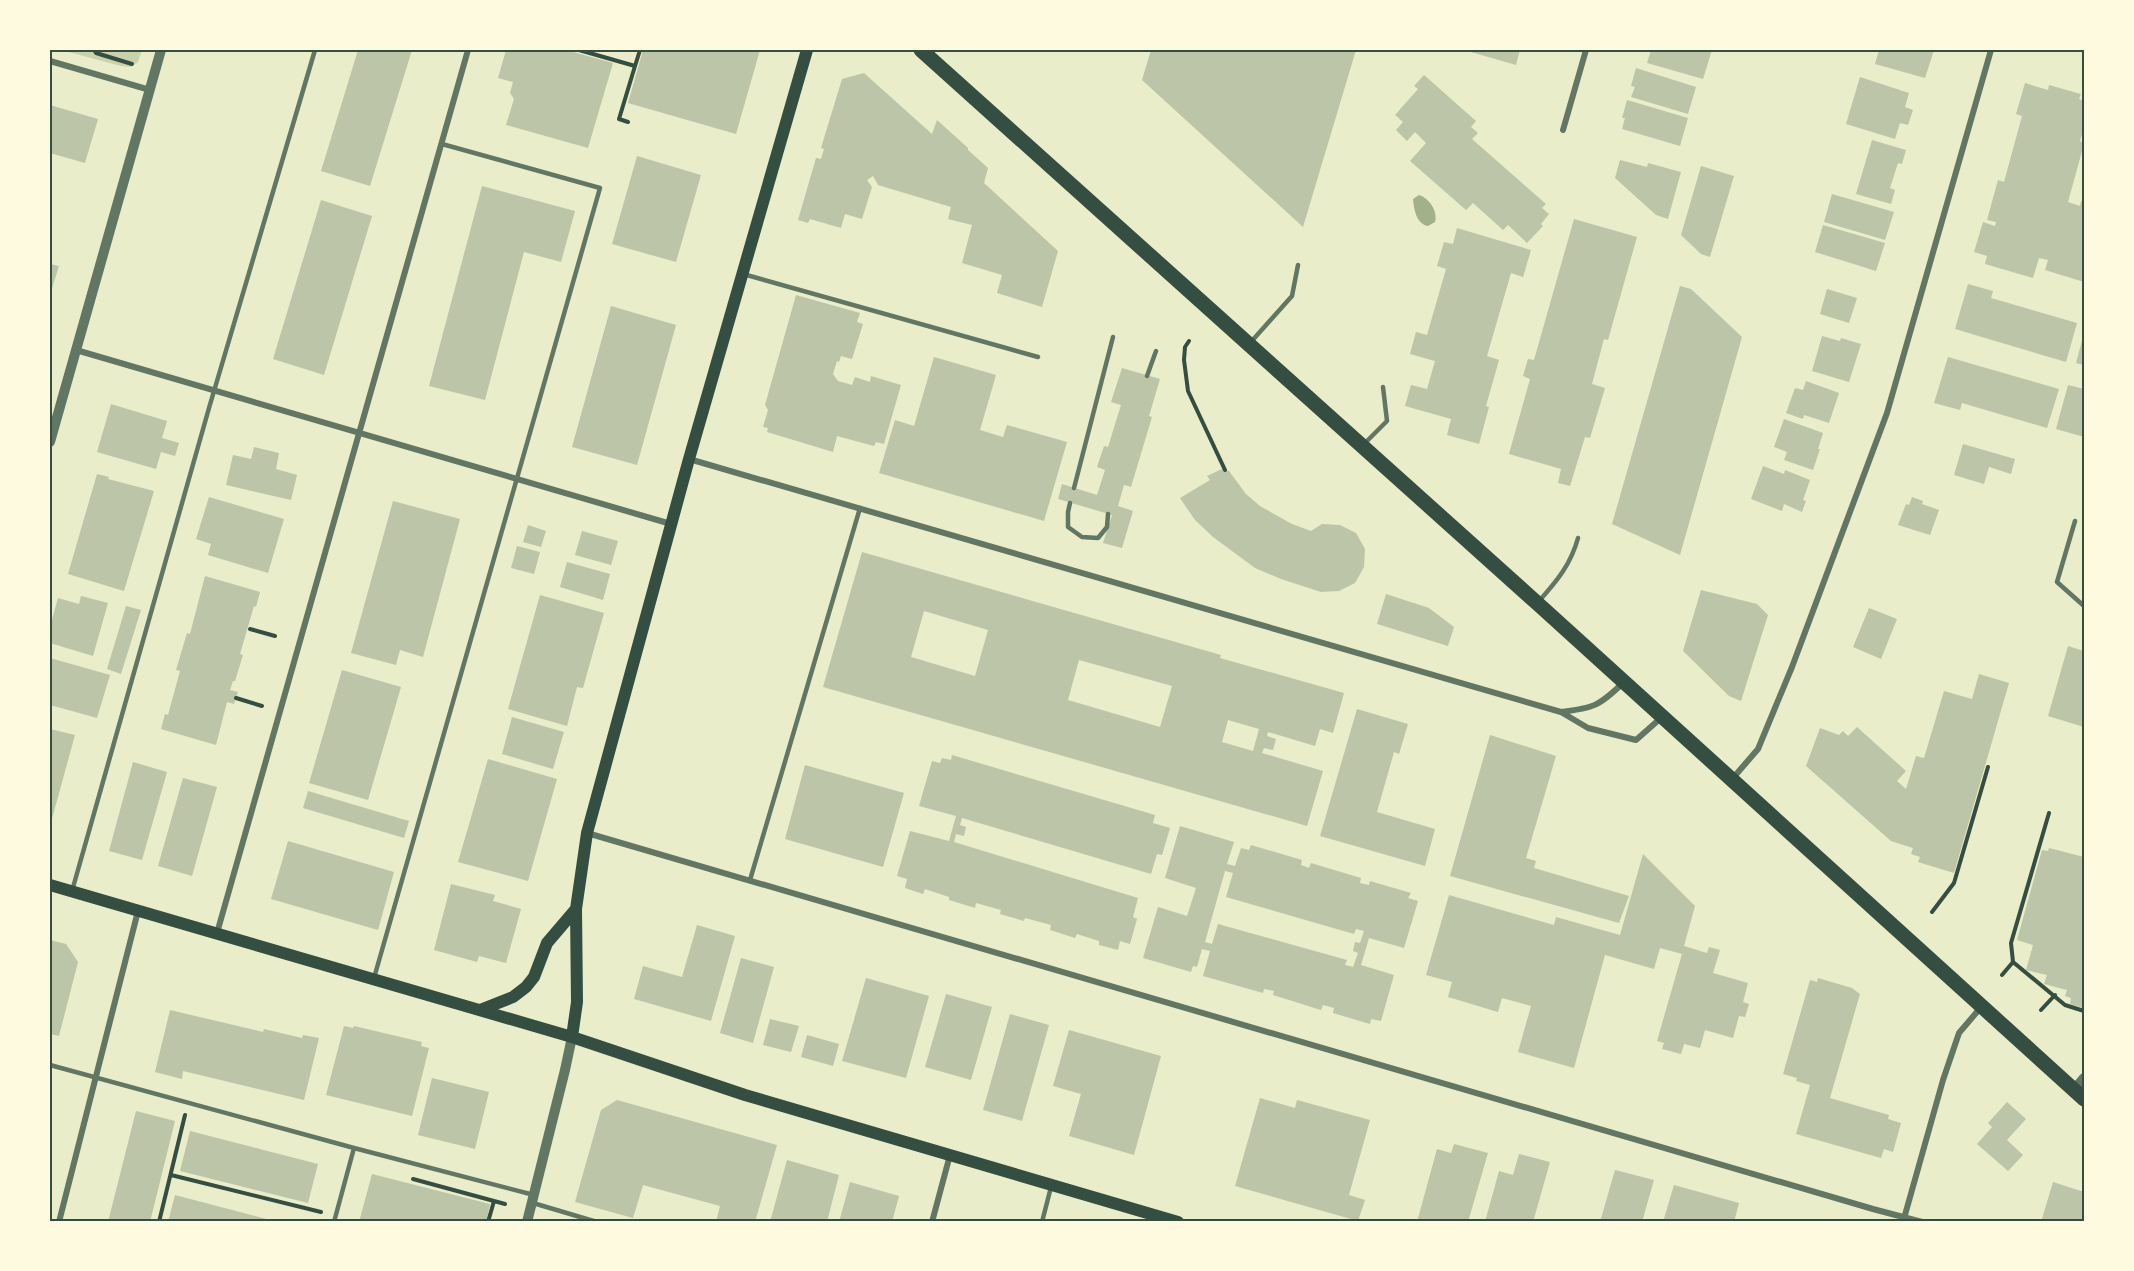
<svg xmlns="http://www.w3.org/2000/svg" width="2134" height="1271" viewBox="0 0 2134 1271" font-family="'Noto Sans',sans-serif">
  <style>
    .green { fill: #cad2ad }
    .water { fill: #a3b18a }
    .building { fill: #bcc5a7; fill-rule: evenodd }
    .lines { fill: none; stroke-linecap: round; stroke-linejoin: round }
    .path { stroke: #344e41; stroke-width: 4 }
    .service { stroke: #617663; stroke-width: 4.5 }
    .minor { stroke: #617663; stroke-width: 6 }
    .tertiary { stroke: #617663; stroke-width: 10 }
    .secondary { stroke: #344e41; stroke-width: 12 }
    .primary { stroke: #344e41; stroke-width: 15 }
    .neatline { fill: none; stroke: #344e41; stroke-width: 2 }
  </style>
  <rect width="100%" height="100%" fill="#e9edc9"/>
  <!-- green -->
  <path class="green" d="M61,50H142L138,62L131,67L121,66Z"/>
  <!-- water -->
  <path class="water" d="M1419,195C1429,198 1438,211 1435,222L1428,226C1416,224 1414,209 1413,199Z"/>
  <!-- building -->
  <path class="building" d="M358,50H412L370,186L321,171Z
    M506,50H566L613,63L588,148L506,125L514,99L510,93L513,82L498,78Z
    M643,50H760L736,134L628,103Z
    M1151,50H1356L1303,227L1142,80Z
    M1464,50H1520L1516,65Z
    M1651,50H1712L1703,79L1647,63Z
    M1879,50H1934L1925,78L1875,64Z
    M1636,68L1696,87L1688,114L1631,97L1635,87L1631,86Z
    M864,73L932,134L937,120L968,148V150L988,168L984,183L1058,251L1042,307L997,293L1002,275L962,263L972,225L948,219L951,207L878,185L873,176L867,180L872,187L862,219L845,214L841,228L810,219L808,223L798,220L816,158L821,159L824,149L821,148L842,79Z
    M1424,75L1476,121L1471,127L1478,133L1472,139L1546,204L1542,208L1549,214L1541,224L1543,226L1527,243L1508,225L1503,230L1473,203L1466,210L1410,161L1426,143L1415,132L1407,141L1396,130L1403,122L1395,115L1418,89L1414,86Z
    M1860,77L1909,93L1905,107L1913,110L1908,125L1900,123L1895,139L1846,124Z
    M2025,83L2048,90L2049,85L2081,94L2079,99L2084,101V132L2083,131L2080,141L2084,144L2068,202L2080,206L2081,201L2084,202V282L2045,270L2048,260L2039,258L2033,278L1985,264L1987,256L1974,252L1983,222L1995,226L1996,222L1987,220L1998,180L2004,182L2022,116L2016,114Z
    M1627,100L1688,118L1680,146L1622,129L1625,118H1622Z
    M50,105L98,119L85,163L50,153Z
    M1872,140L1906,150L1902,164L1898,163L1890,188L1895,190L1891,204L1856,194Z
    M637,156L701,175L676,262L612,244Z
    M1620,160L1647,167L1648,163L1681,172L1668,219L1656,215L1615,178Z
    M1701,166L1734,176L1710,257L1701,254L1681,235Z
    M482,186L575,211L561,262L524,252L485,400L429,386Z
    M1832,194L1894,212L1885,240L1824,222Z
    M321,200L372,216L324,375L273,359Z
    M1574,219L1637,237L1608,340L1604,339L1592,384L1605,388L1590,438L1585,437L1570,486L1558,483L1561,469L1509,454L1530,379L1523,376L1528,359L1534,360Z
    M1823,225L1885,243L1876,271L1815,252Z
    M1457,228L1531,250L1523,277L1511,273L1487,356L1499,360L1486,406L1489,407L1479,444L1447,435L1451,419L1405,406L1411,385L1427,389L1435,361L1410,354L1416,332L1427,335L1446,269L1437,266L1444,242L1453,244Z
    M50,264L59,266L50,295Z
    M1968,284L1993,291L1991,298L2077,323L2066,362L1955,329Z
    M1680,286L1691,289L1742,337L1680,555L1612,524Z
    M1827,289L1857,298L1849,323L1820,314Z
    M796,295L860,313L857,322L863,324L852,359L841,356L839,362L837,361L833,374L838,381L852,385L855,377L870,382L871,376L901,385L884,444L876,442L874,446L837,436L833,452L767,432L768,428L763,427L768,410L765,405Z
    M611,306L676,325L637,465L572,447Z
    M2084,333V365L2076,363Z
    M1822,336L1840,341L1841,338L1861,344L1849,382L1812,371Z
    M934,357L996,375L980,430L1003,437L1007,425L1067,442L1044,521L879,473L895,420L914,426Z
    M1948,357L2059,389L2047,428L1962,403L1960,410L1934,403Z
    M1122,368L1160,379L1149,416L1152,417L1131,487L1124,485L1118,506L1133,511L1122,548L1103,543L1112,515L1058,499L1062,484L1097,495L1105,470L1097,467L1104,446L1108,447L1121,405L1111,402Z
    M1806,381L1839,393L1829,423L1804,415L1803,419L1786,413L1795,388L1803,390Z
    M2068,385L2084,389V437L2056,429Z
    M111,404L167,421L162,438L179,443L175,456L161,452L156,469L97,452Z
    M1784,419L1823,433L1818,449H1820L1813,470L1784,460L1787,452L1774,447Z
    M1963,444L2015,459L2011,474L1989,467L1984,484L1954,475Z
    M254,447L279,453L276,469L297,475L291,500L226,485L233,455L251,459Z
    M1763,466L1784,474L1785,470L1810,480L1803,500L1806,501L1802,512L1784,504L1782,511L1751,499Z
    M1222,469L1229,471L1246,494L1260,506L1292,524L1311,531L1322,524L1340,525L1356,533L1365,549L1364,567L1355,583L1339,591L1321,592L1281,579L1255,568L1213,537L1195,520L1180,498L1210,480L1207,476Z
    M97,474L109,477L108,479L154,491L124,591L68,574Z
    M209,497L284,519L268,573L208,555L211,544L196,539Z
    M1912,497L1923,501L1922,504L1939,510L1930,535L1898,525L1906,504L1909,505Z
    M393,501L460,519L423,657L400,650L396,665L351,653Z
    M528,525L546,531L541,547L523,542Z
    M582,531L618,541L611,565L575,555Z
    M517,546L540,552L534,574L511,568Z
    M862,552L1221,655L1220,658L1344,693L1333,733L1320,729L1315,746L1268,732L1267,736L1276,739L1273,750L1264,748L1262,753L1323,771L1307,826L823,687ZM924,611L988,630L975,676L911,657ZM1079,660L1172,686L1160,727L1068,700ZM1228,720L1259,729L1253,751L1222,742Z
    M567,562L610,574L603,600L560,587Z
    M205,576L260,592L256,607L254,606L240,654L243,655L235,681H233L230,690L238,692L234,704L227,702L216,745L161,729L165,714L168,715L180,671L176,670L187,633L190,634Z
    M1701,590L1757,604L1768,615L1741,701L1729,696L1683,651Z
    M1386,594L1429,608L1454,627L1448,646L1377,624Z
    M540,595L604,613L583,688L577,687L567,726L508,709Z
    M81,596L108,603L93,656L50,643V627L58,598L79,604Z
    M126,606L141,610L121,674L107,669Z
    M1869,608L1897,619L1881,659L1853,647Z
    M2068,646L2084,651V727L2048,716Z
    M50,658L110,675L97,718L50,705Z
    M342,670L401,687L368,800L309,783Z
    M1979,674L2009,683L1954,873L1918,862L1920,857L1911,854L1913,848L1891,841L1806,766L1820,728L1839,735L1843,731L1848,736L1857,727L1906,771L1897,781L1906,789L1916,756L1924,758L1944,691L1972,699Z
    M1357,709L1408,724L1399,754L1394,752L1377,812L1435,829L1425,866L1320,836Z
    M512,717L564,732L553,769L502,754Z
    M50,729L75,735L50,826Z
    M1490,735L1556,756L1526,858L1536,861L1534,868L1629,896L1619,923L1450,876Z
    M952,755L1155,815L1153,823L1170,828L1162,855L1157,854L1151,874L962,818L960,825L966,827L964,836L956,834L954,842L1138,898L1133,917L1137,919L1130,944L1120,941L1118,950L1099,945V941L1077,934L1075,938L1050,930L1051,925L1025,918L1024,921L1000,914L1001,910L976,903L975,908L949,900V897L925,889L923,894L905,888L907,879L897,876L910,831L949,841L956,816L919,806L932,761L940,763L942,758L951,760Z
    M488,759L557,779L528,881L458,862Z
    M133,762L167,772L142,860L109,851Z
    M805,765L904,793L883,867L785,839Z
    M183,778L217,787L192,876L158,866Z
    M308,791L409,821L404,838L303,808Z
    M1180,826L1234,842L1227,864L1235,866L1241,848L1249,850L1251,845L1302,860L1301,865L1309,868L1311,863L1361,878L1360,883L1369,885L1370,881L1411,893L1408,898L1418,901L1404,948L1369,938L1361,965L1394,975L1381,1021L1371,1019L1370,1024L1333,1013L1334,1008L1323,1005L1321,1010L1273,995L1274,991L1264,989L1263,993L1203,976L1210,951L1202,949L1197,967L1193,966L1191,972L1143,958L1158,907L1187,916L1196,888L1165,878ZM1225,871L1233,873L1226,897L1354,934L1356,929L1364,931L1360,943L1355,942L1353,951L1358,953L1353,967L1345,965L1347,960L1218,924L1212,944L1205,942Z
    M288,841L394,872L378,930L271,899Z
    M2049,848L2084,857V1008L2070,1004L2071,998L2065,996L2067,990L2044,984L2047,975L2026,970L2033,945L2017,940L2042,850L2048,851Z
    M1643,854L1695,906L1684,946L1707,953L1709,947L1720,950L1713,973L1748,983L1743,1002L1749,1004L1745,1017L1739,1016L1733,1038L1705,1030L1700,1048L1684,1044L1681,1054L1662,1049L1664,1043L1657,1041L1682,954L1660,948L1654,969L1605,955L1574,1068L1518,1052L1531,1006L1502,998L1498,1012L1448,997L1452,982L1426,975L1449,895L1554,925L1556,917L1620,935Z
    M451,884L495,895L493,901L521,909L506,963L479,956L477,962L434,950Z
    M697,925L735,936L711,1021L634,999L643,966L682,977Z
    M50,940L66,944L78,962L59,1036L50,1034Z
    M741,958L774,967L753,1043L720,1033Z
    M866,978L929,996L906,1078L842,1061Z
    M1818,978L1852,988L1860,994L1830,1098L1889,1115L1888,1119L1901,1123L1893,1152L1884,1149L1881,1158L1796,1134L1810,1085L1796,1081L1797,1078L1783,1074L1810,980L1817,982Z
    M946,994L992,1007L971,1080L925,1067Z
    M170,1010L263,1032L264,1029L302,1038L303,1035L319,1038L304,1100L183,1071L182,1079L155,1072Z
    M1010,1014L1049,1025L1022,1121L983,1110Z
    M770,1019L799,1026L791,1052L763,1045Z
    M344,1026L353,1028L354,1026L422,1042L421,1046L429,1048L412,1116L326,1095Z
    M1069,1030L1161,1056L1134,1155L1069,1136L1081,1094L1053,1086Z
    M807,1035L839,1044L833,1066L801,1057Z
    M432,1078L489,1092L475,1149L418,1135Z
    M1260,1098L1295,1108L1297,1100L1370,1120L1349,1195L1365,1200L1358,1221L1235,1186Z
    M617,1100L777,1145L755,1222H716L720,1206L643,1185L633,1218L575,1202L601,1110Z
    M2007,1102L2026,1119L2007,1140L2023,1155L2008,1171L1977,1144L1992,1127L1988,1123Z
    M136,1111L175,1121L150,1222H108Z
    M190,1131L318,1164L308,1203L180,1171Z
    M1454,1144L1488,1153L1468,1222H1417L1437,1149L1451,1153Z
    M1519,1154L1550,1162L1533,1222H1485L1499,1171L1513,1175Z
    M787,1160L839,1175L827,1222H770Z
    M1615,1170L1654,1180L1642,1222H1600Z
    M372,1174L490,1204L486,1222H359Z
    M850,1182L899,1196L892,1222H839Z
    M2053,1182L2084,1192V1222H2041Z
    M1674,1185L1739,1203L1734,1222H1663Z
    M175,1195L274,1221V1222H168Z"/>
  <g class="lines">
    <!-- path -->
    <path class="path" d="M94,50L96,53L132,64
      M579,50L635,66L640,50
      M628,122L619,119L635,66
      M1189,341L1185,347L1184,360L1188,391L1225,470
      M250,629L275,636
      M236,698L262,706
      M2049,813L2011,943L2013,962L2065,1005L2084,1011
      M1932,912L1954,883L1988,767
      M2002,975L2013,962
      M2041,1010L2055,995
      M171,1175L321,1212
      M413,1179L505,1204
      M159,1222L185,1115
      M488,1222L494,1201"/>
    <!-- service -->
    <path class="service" d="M743,274L1038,357
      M1250,343L1292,296L1298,265
      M1147,376L1156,351
      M1364,444L1387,421L1383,387
      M1074,488L1113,337
      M1070,503L1068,512V527L1082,537L1098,538L1107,527L1108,514
      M2075,521L2057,582L2084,606
      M1539,601C1557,581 1571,564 1578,538
      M750,880L860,508
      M72,891L209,408L315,50
      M374,978L600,188L442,144
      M50,1065L354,1148L534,1195
      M533,1203L597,1222
      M334,1222L354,1148
      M1042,1222L1051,1187"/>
    <!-- minor -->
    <path class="minor" d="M50,61L150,90
      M1563,130L1586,50
      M76,350L671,524
      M689,459L1561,712L1588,728L1636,740L1662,717
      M1561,712C1594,708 1599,706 1623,683
      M1733,778L1758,749L1792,667L1887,413L1991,50
      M587,833L1873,1209L1922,1222
      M217,933L468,50
      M59,1222L138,911
      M932,1222L950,1155
      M1903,1222L1943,1080L1959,1033L1982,1006"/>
    <!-- tertiary -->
    <path class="tertiary" d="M50,442L161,50
      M2074,1090L2084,1078
      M527,1222L565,1070L572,1037"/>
    <!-- secondary -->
    <path class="secondary" d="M50,885L572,1037L745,1095L1178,1222
      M480,1010L513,997L526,987L534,977L547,943L576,909
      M572,1037L577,1002L576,909L587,833L689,459L807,50"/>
    <!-- primary -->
    <path class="primary" d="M921,50L1537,603L2084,1099"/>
  </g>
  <!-- border -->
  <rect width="2134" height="1271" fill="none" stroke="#fefae0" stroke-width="102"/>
  <rect x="51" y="51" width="2032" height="1169" class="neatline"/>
</svg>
